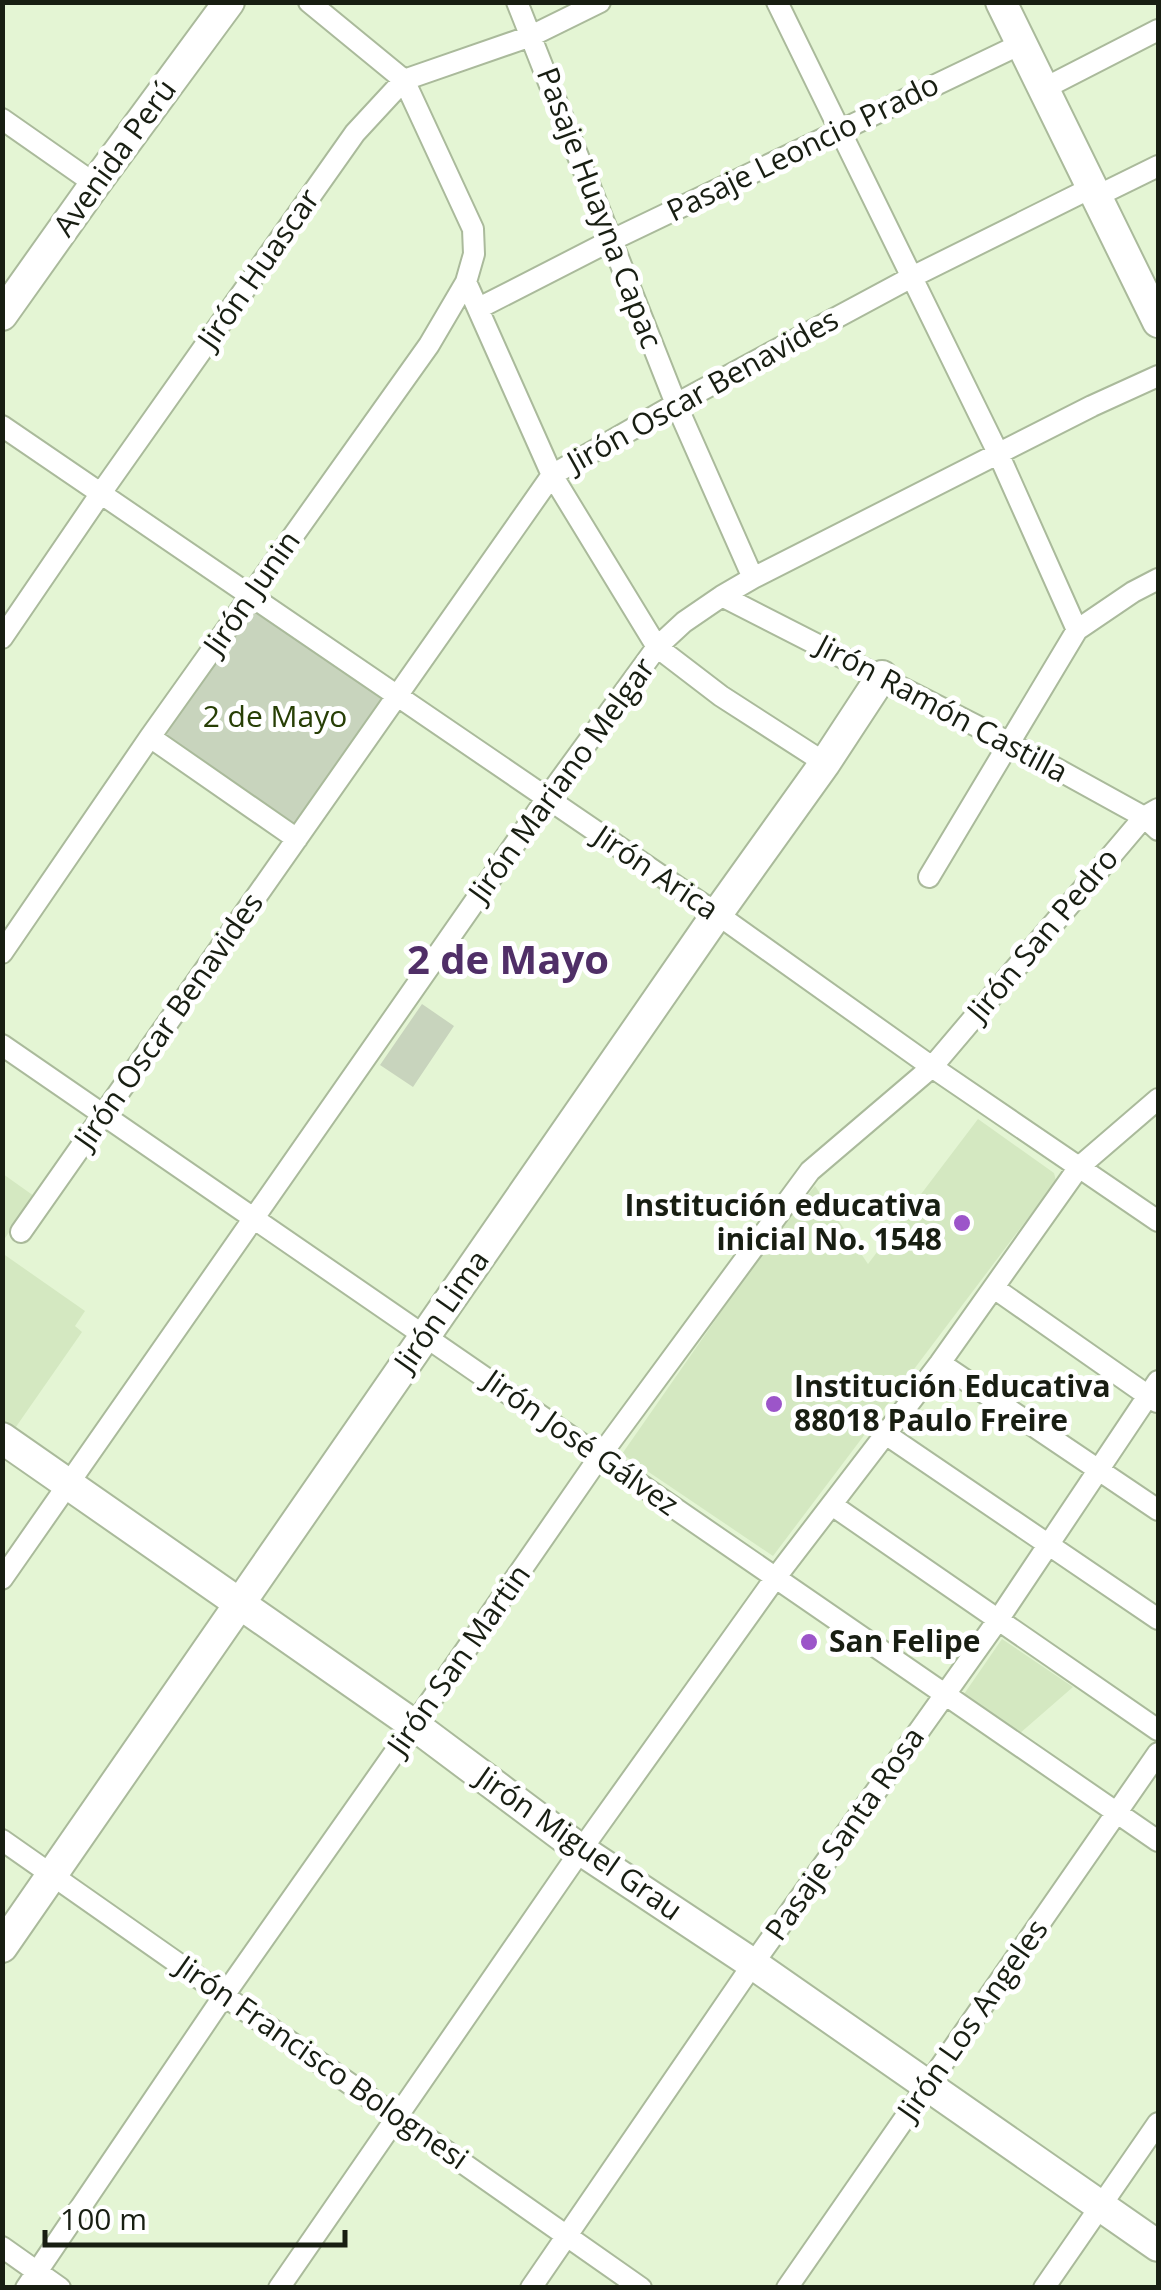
<svg xmlns="http://www.w3.org/2000/svg" width="1161" height="2290" viewBox="0 0 1161 2290" font-family="'Open Sans',sans-serif">
  <style>
    .built { fill: #d4e8c1 }
    .green { fill: #c8d4bd }
    .lines { fill: none; stroke-linecap: round; stroke-linejoin: round }
    .street-casing { stroke: #aaba9b; stroke-width: 24 }
    .secondary-casing { stroke: #aaba9b; stroke-width: 34 }
    .street { stroke: #fff; stroke-width: 20 }
    .secondary { stroke: #fff; stroke-width: 30 }
    .poi-dot { fill: #9c55c9; stroke: #fff; stroke-width: 4 }
    .labels { text-anchor: middle; stroke-width: 10; stroke-linejoin: round; paint-order: stroke }
    .street-label { font-size: 30px; fill: #181e12; stroke: #fff }
    .park-label { font-size: 30px; fill: #273e05; stroke: #fff }
    .poi-label { font-size: 30px; font-weight: bold; fill: #181e12; stroke: #fff; text-anchor: start }
    .district-label { font-size: 40px; font-weight: bold; fill: #502f67; stroke: #fff }
  </style>
  <rect width="100%" height="100%" fill="#e4f5d4"/>
  <!-- built -->
  <path class="built" d="M978,1119L1054,1173L1056,1181L773,1556L622,1454L776,1233L815,1186L868,1264Z
    M3,1174L34,1196L3,1241Z
    M2,1253L85,1311L75,1326L82,1332L11,1434L2,1428Z
    M1002,1639L1073,1687L1019,1734L962,1697Z"/>
  <!-- green -->
  <path class="green" d="M251,600L393,696L296,835L158,736Z
    M422,1004L454,1026L413,1087L380,1065Z"/>
  <g class="lines">
    <!-- street casing -->
    <g class="street-casing">
      <path id="street" d="M309,2L404,80L473,229L474,254L466,282L552,475L657,647L721,696L825,763
        M517,2L676,404L753,578
        M777,2L998,453L1077,630
        M1045,88L1158,30
        M2,119L95,184
        M1095,197L1158,166
        M479,308L610,241L1021,44
        M2,426L717,914L932,1067L1158,1221
        M722,596L1010,743L1144,817L1158,830
        M2,638L101,493L355,133L404,80L531,36L600,2
        M150,737L297,839
        M929,877L1077,630L1133,592L1158,579
        M2,953L150,737L429,345L466,282
        M2,1045L1158,1841
        M21,1232L552,475L676,404L912,277L1091,188
        M994,1288L1157,1402
        M940,1363L1158,1510
        M884,1433L1158,1619
        M832,1505L1158,1730
        M2,1579L547,798L657,647L684,622L722,596L753,578L1092,406L1158,376
        M2,1840L641,2288
        M2,2247L60,2288
        M26,2288L225,1994L414,1725L600,1456L810,1171L932,1067L1144,817L1158,809
        M279,2288L581,1850L776,1577L940,1363L1079,1167L1158,1099
        M531,2288L753,1964L998,1620L1158,1381
        M787,2288L1158,1753
        M1044,2288L1158,2123"/>
    </g>
    <!-- secondary casing -->
    <g class="secondary-casing">
      <path id="secondary" d="M1001,2L1158,322
        M2,315L95,184L229,2
        M2,1438L414,1725L581,1850L753,1964L1158,2246
        M2,1947L717,914L825,763L882,676"/>
    </g>
    <!-- street -->
    <use href="#street" class="street"/>
    <!-- secondary -->
    <use href="#secondary" class="secondary"/>
  </g>
  <!-- markers -->
  <g class="poi-dot">
    <circle cx="962" cy="1223" r="10"/>
    <circle cx="774" cy="1404" r="10"/>
    <circle cx="809" cy="1642" r="10"/>
  </g>
  <g class="labels">
    <!-- street labels -->
    <g class="street-label">
      <text transform="translate(803 148) rotate(-26)" y="10">Pasaje Leoncio Prado</text>
      <text transform="translate(115 158) rotate(-54)" y="10">Avenida Perú</text>
      <text transform="translate(599 208) rotate(69)" y="10">Pasaje Huayna Capac</text>
      <text transform="translate(259 269) rotate(-55)" y="10">Jirón Huascar</text>
      <text transform="translate(703 391) rotate(-29)" y="10">Jirón Oscar Benavides</text>
      <text transform="translate(252 593) rotate(-55)" y="10">Jirón Junin</text>
      <text transform="translate(942 709) rotate(28)" y="10">Jirón Ramón Castilla</text>
      <text transform="translate(562 780) rotate(-54)" y="10">Jirón Mariano Melgar</text>
      <text transform="translate(656 873) rotate(34)" y="10">Jirón Arica</text>
      <text transform="translate(1043 935) rotate(-50)" y="10">Jirón San Pedro</text>
      <text transform="translate(169 1021) rotate(-55)" y="10">Jirón Oscar Benavides</text>
      <text transform="translate(442 1311) rotate(-55)" y="10">Jirón Lima</text>
      <text transform="translate(581 1443) rotate(35)" y="10">Jirón José Gálvez</text>
      <text transform="translate(459 1660) rotate(-55)" y="10">Jirón San Martin</text>
      <text transform="translate(845 1834) rotate(-55)" y="10">Pasaje Santa Rosa</text>
      <text transform="translate(579 1844) rotate(35)" y="10">Jirón Miguel Grau</text>
      <text transform="translate(973 2020) rotate(-55)" y="10">Jirón Los Angeles</text>
      <text transform="translate(322 2063) rotate(35)" y="10">Jirón Francisco Bolognesi</text>
    </g>
    <!-- park labels -->
    <g class="park-label">
      <text x="275" y="727">2 de Mayo</text>
    </g>
    <!-- poi labels -->
    <g class="poi-label">
      <text x="942" y="1216" text-anchor="end">Institución educativa<tspan x="942" dy="34">inicial No. 1548</tspan></text>
      <text x="794" y="1397">Institución Educativa<tspan x="794" dy="34">88018 Paulo Freire</tspan></text>
      <text x="829" y="1652">San Felipe</text>
    </g>
    <!-- district labels -->
    <g class="district-label">
      <text x="508" y="974">2 de Mayo</text>
    </g>
  </g>
  <!-- border -->
  <rect width="1161" height="2290" fill="none" stroke="#181e12" stroke-width="10"/>
  <!-- scale -->
  <path d="M45 2230v15h300v-15" fill="none" stroke="#181e12" stroke-width="5"/>
  <text x="60" y="2230" font-size="30" fill="#181e12" stroke="#ffffff" stroke-width="8" paint-order="stroke">100 m</text>
</svg>
